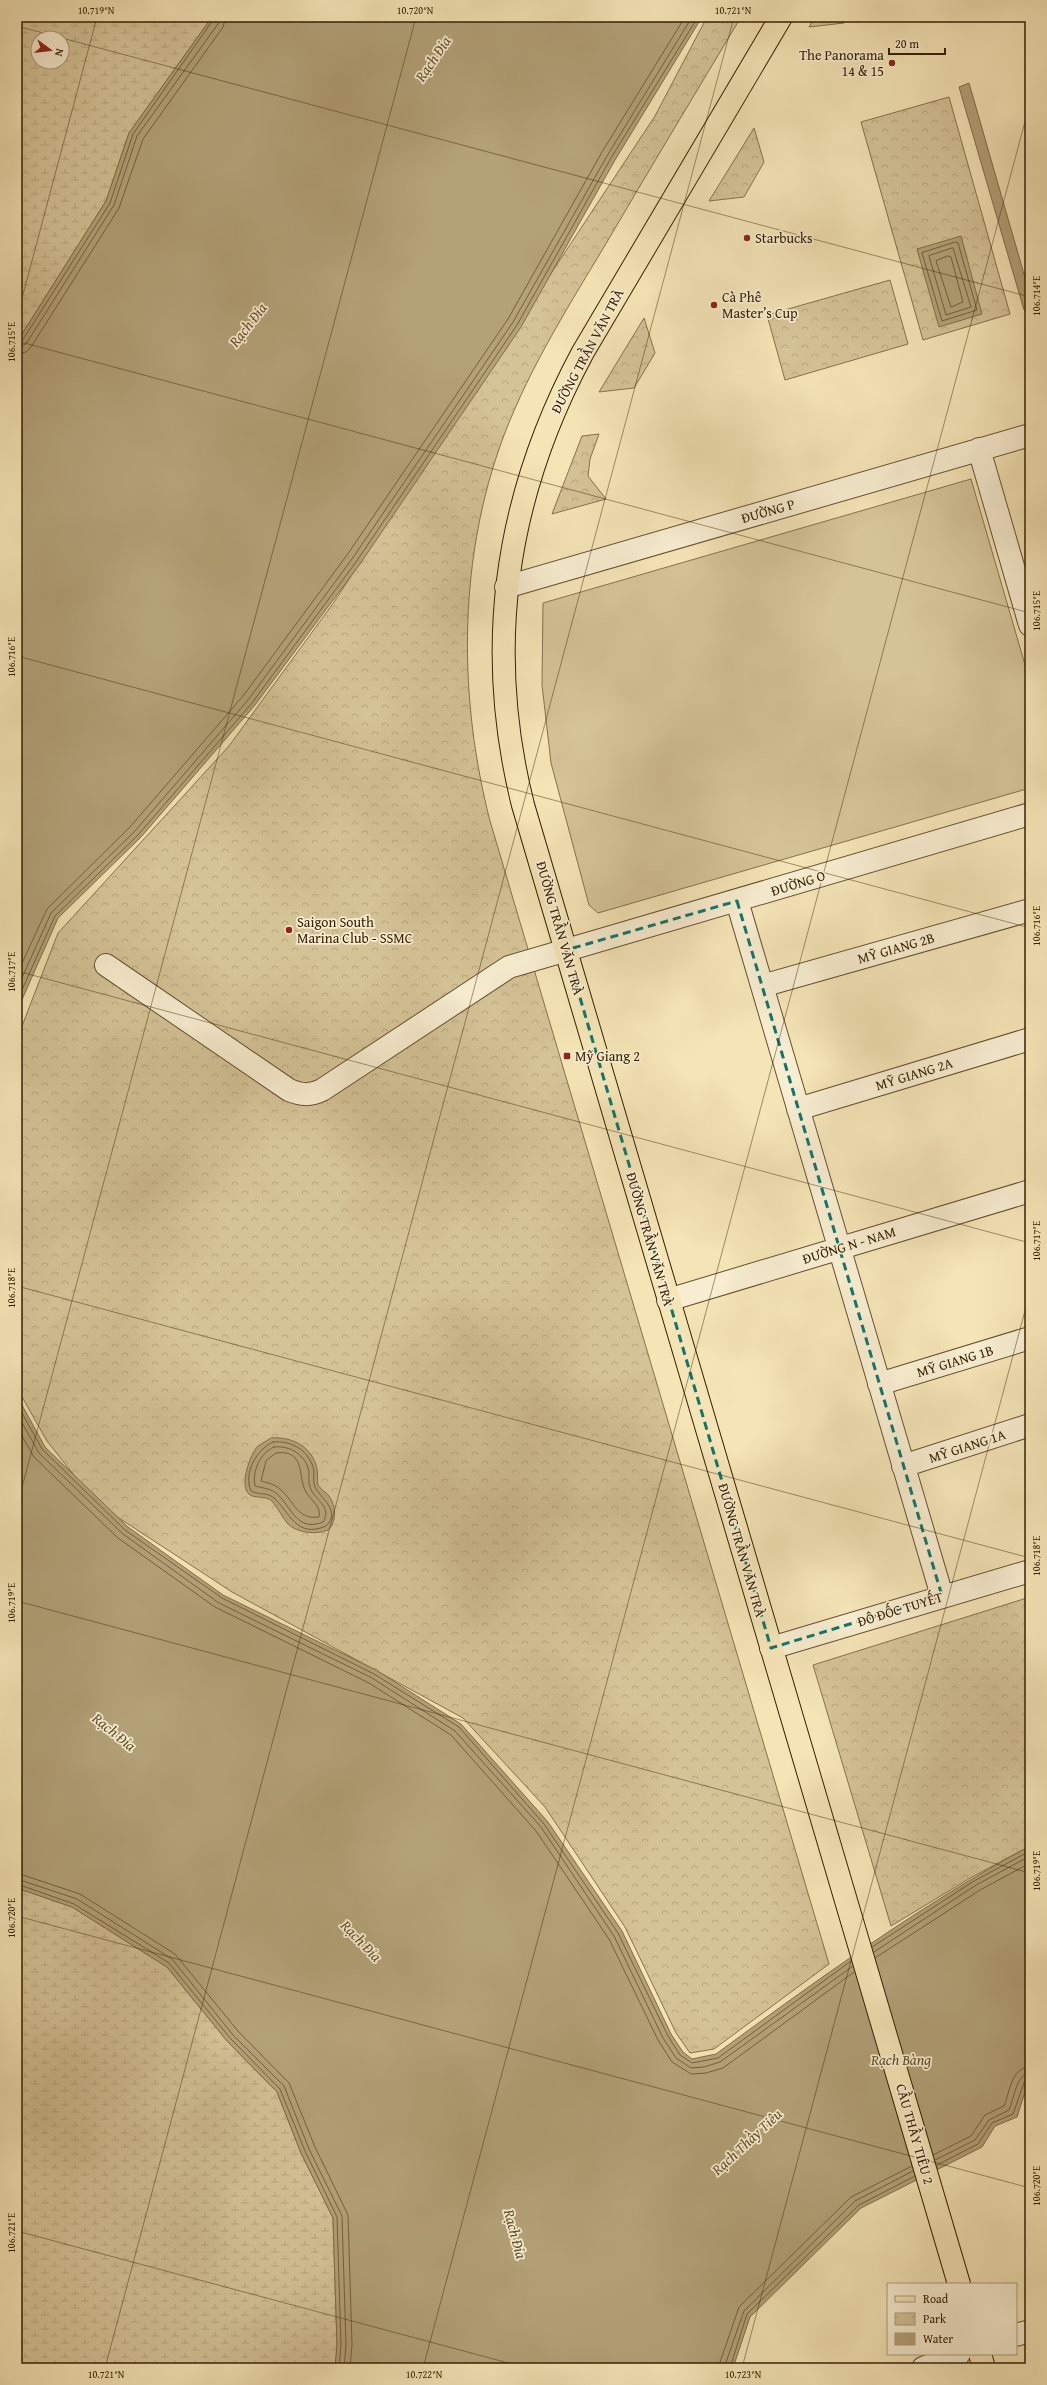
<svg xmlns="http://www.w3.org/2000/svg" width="1047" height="2385" viewBox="0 0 1047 2385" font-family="'Gentium Book Plus',serif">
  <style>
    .grass { fill: #d4c397; stroke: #84724c }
    .wetland { fill: url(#wetland-marsh); stroke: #84724c; fill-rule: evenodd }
    .park { fill: url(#park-crowns); stroke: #84724c }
    .water { fill: #b3a178; stroke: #816d48 }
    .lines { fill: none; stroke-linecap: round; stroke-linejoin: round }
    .shore { stroke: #74603c; stroke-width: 1 }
    .minor-casing { stroke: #65512e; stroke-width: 24 }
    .major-casing { stroke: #352000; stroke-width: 24 }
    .minor { stroke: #f8edd0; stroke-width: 22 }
    .major { stroke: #f4e4b6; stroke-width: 22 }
    .marked { fill: none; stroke: #0f766e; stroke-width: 3; stroke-dasharray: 8 5; stroke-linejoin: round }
    .ticks { fill: none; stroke: #352000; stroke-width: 1; stroke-opacity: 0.45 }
    .poi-dot { fill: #8f2418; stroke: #f8edd0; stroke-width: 1.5 }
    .labels { text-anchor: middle; stroke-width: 3.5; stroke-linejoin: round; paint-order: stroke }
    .poi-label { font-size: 14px; fill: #352000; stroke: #f8edd0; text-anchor: start }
    .street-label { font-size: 14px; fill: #352000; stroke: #f8edd0 }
    .water-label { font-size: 15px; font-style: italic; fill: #614d2a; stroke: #f8edd0 }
    .neatline { fill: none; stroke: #352000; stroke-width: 1.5 }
    .ticks-label { font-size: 10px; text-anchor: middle; fill: #352000 }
  </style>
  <defs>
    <pattern id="wetland-marsh" width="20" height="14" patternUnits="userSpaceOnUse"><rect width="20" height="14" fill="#d4c397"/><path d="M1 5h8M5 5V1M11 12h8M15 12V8" fill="none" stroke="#b7a780"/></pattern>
    <pattern id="park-crowns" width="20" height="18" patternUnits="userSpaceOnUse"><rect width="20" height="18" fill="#d4c397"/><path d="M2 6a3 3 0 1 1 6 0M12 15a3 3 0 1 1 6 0" fill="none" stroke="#b7a780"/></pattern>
  </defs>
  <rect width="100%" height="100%" fill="#f4e4b6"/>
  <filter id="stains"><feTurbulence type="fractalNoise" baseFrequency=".005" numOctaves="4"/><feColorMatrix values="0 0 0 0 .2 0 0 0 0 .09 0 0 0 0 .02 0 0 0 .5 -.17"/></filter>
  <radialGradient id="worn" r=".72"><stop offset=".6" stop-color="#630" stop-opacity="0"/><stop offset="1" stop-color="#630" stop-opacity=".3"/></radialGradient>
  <!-- grass -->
  <path class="grass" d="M971,479L1030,682V788L598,913L589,905L551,763L542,685L543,603Z"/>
  <!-- wetland -->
  <path class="wetland" d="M17,17H212L129,133L106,201L17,342ZM38,38H62V62H38Z
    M17,1888L72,1907L167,1967L227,2041L277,2092L301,2153L333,2218L337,2345L335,2368H17Z"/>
  <!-- park -->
  <path class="park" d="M707,17H741C695,94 649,170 604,247C565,312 524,377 499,449C458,568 459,700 490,821L829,1964L714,2049L690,2053L676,2033L625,1927L545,1807L463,1718L232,1592L96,1503L47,1441L17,1388V1039L58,933L229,746L334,602L655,116Z
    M815,17H847L844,23L809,27Z
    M949,97L1010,314L923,340L861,122Z
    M754,128L764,162L744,197L709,201Z
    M890,280L908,344L785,380L767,315Z
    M644,318L655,353L634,388L599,392Z
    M599,434L590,459L588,476L606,499L552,514L582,436Z
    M1030,1597V1846L972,1877L891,1926L813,1665Z"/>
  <!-- water -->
  <path class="water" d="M212,17H702L615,160L521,327L360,564L255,705L141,837L58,918L17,1011V342L106,201L129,133Z
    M969,83L1030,295V308L1024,310L959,87Z
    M961,236L982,314L939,327L917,249Z
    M17,1396L45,1447L128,1527L223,1595L376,1670L461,1724L548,1822L622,1931L671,2034L683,2052L692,2059L716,2054C817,1980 919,1906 1030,1846V2076L1017,2117L995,2126L982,2147L861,2208L750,2317L733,2368H335L337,2345L333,2218L301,2153L277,2092L227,2041L167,1967L72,1907L17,1888Z
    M271,1438C293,1436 313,1448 317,1469C318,1474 317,1480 318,1485C320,1489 326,1492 329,1496C336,1506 337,1521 328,1530C317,1535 297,1533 288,1524C282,1517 278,1508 272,1501C265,1495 254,1499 249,1494C239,1486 250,1454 258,1446C262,1443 267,1441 271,1438Z"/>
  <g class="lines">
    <!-- shore -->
    <path class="shore" d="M956,242L958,243L977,310L942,321L922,253Z
      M953,248L971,307L946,315L929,256Z
      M948,256L951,257L963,302L951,307L936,261Z
      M17,343L22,341L110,203L133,134L215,17
      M17,348L26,344L114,205L137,136L218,24L220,17
      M17,354L26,352L31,347L119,208L143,139L223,27L226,17
      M17,974L47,909L130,827L243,696L347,555L508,319L602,152L685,17
      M17,989L51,913L135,831L248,700L352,559L513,322L607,156L692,17
      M17,1001L55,916L138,835L252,703L356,562L517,325L611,158L698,17
      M17,1404L42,1449L125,1530L222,1598L374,1674L459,1727L544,1824L618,1933L668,2036L680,2055L692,2063L718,2058L851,1961
      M17,1414L39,1453L123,1534L219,1603L372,1678L455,1731L541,1827L614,1936L663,2038L676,2058L691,2068L704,2067L720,2062L853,1966
      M17,1427L34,1457L118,1538L215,1607L369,1683L451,1735L536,1831L609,1939L658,2040L672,2062L691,2074L706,2073L723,2068L854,1972
      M273,1442C292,1440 310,1451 314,1471C314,1476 313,1482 315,1487C320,1498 342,1511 326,1526C296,1539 290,1512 274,1498C267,1492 258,1495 251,1491C243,1473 257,1449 273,1442Z
      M274,1447C290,1445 306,1455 309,1472C309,1477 308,1482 310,1487C314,1500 333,1506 323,1522C296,1533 291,1505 276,1493C269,1488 262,1488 255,1486C252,1471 260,1453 274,1447Z
      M276,1453C305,1449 298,1475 305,1490C309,1500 322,1505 319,1517C297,1520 294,1501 281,1490C275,1484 268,1483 261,1481L266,1461Z
      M17,1873L80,1894L175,1954L238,2031L289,2083L315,2147L348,2215L352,2345L350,2368
      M17,1879L77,1899L172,1959L233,2035L284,2086L309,2149L342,2216L346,2345L344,2368
      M17,1884L74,1904L169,1963L230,2038L280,2089L305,2151L337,2217L341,2345L339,2368
      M872,1947L974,1881L1030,1851
      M874,1952L976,1885L1030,1856
      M875,1958L980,1890L1030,1863
      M933,2155L971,2136L985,2115L1004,2106C1010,2092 1011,2067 1030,2067
      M935,2160L975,2140L989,2120L1009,2110C1014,2099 1016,2074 1030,2073
      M937,2165L978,2144L992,2123L1013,2114L1025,2080L1030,2078
      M718,2368L739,2307L851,2197L912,2166
      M724,2368L744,2311L855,2201L913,2171
      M730,2368L747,2314L859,2205L915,2176"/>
    <!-- minor casing -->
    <g class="minor-casing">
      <path id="minor" d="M979,449L1030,625
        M506,587L1030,435
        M737,901L942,1596
        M106,965L289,1090C301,1095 310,1096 322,1090L509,967L1030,814
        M762,986L1030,910
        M798,1109L1030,1039
        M668,1300L1030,1191
        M879,1384L1030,1338
        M903,1466L1030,1425
        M771,1648L1030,1571
        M1016,2335L1030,2331
        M923,2368L959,2354"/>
    </g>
    <!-- major casing -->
    <g class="major-casing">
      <path id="major" d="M781,17L583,352C506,495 483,646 523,805L959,2284
        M980,2354L984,2368"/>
    </g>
    <!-- minor -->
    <use href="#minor" class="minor"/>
    <!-- major -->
    <use href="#major" class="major"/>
  </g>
  <!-- marked area -->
  <path class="marked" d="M737,901L942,1596L771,1648L566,950Z"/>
  <!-- ticks -->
  <path class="ticks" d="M17,26L62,38M62,38L1030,297M17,317L97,17M17,341L1030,613M17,656L1030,928M17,971L1030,1243M17,1286L1030,1558M17,1506L416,17M17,1601L1030,1873M17,1916L1030,2188M17,2231L527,2368M105,2368L734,17M423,2368L1030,103M742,2368L1030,1292"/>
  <!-- markers -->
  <g class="poi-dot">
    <circle cx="892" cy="63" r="4"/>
    <circle cx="747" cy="238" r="4"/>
    <circle cx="714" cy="305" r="4"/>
    <circle cx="289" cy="930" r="4"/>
    <rect x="563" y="1052" width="8" height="8" rx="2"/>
  </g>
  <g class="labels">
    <!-- poi labels -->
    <g class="poi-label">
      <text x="884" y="60" text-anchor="end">The Panorama<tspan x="884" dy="16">14 &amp; 15</tspan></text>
      <text x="755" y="243">Starbucks</text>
      <text x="722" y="302">Cà Phê<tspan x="722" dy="16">Master’s Cup</tspan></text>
      <text x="297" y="927">Saigon South<tspan x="297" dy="16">Marina Club - SSMC</tspan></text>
      <text x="575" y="1061">Mỹ Giang 2</text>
    </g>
    <!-- street labels -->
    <g class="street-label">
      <text transform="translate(587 351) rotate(-62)" y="5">ĐƯỜNG TRẦN VĂN TRÀ</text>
      <text transform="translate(768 511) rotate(-16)" y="5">ĐƯỜNG P</text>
      <text transform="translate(798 883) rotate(-17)" y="5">ĐƯỜNG O</text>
      <text transform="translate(560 928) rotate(74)" y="5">ĐƯỜNG TRẦN VĂN TRÀ</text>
      <text transform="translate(896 948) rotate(-16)" y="5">MỸ GIANG 2B</text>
      <text transform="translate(914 1074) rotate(-17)" y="5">MỸ GIANG 2A</text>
      <text transform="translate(650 1239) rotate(74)" y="5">ĐƯỜNG TRẦN VĂN TRÀ</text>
      <text transform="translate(849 1245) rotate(-17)" y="5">ĐƯỜNG N - NAM</text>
      <text transform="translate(955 1361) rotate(-17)" y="5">MỸ GIANG 1B</text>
      <text transform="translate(967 1446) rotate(-18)" y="5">MỸ GIANG 1A</text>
      <text transform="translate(742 1550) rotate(74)" y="5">ĐƯỜNG TRẦN VĂN TRÀ</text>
      <text transform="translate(900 1609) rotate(-17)" y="5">ĐÔ ĐỐC TUYẾT</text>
      <text transform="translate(915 2134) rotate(74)" y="5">CẦU THẦY TIÊU 2</text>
    </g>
    <!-- water labels -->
    <g class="water-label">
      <text transform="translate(433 59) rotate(-56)" y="5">Rạch Đỉa</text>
      <text transform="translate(248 325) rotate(-52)" y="5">Rạch Đỉa</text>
      <text transform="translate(114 1732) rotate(39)" y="5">Rạch Đỉa</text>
      <text transform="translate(361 1941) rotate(46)" y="5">Rạch Đỉa</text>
      <text x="901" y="2065">Rạch Bàng</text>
      <text transform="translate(747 2142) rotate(-43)" y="5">Rạch Thầy Tiêu</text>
      <text transform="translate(515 2234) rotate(75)" y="5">Rạch Đỉa</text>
    </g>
  </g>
  <!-- margin -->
  <rect width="1047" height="2385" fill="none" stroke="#f4e4b6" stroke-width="44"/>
  <!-- legend -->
  <rect x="887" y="2283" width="130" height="72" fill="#f8edd0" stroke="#aa9b7d"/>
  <rect x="895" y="2296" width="20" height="6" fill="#f4e4b6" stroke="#aa9b7d"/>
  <text x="923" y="2303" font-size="12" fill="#352000">Road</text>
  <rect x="895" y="2313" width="20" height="12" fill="url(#park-crowns)" stroke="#aa9b7d"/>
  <text x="923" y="2323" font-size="12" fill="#352000">Park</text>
  <rect x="895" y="2333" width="20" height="12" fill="#b3a178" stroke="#aa9b7d"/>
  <text x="923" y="2343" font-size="12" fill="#352000">Water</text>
  <!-- north arrow -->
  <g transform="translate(50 50) rotate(105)"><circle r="19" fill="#f8edd0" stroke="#aa9b7d"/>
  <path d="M0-3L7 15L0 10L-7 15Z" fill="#8f2418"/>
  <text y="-6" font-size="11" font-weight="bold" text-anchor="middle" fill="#352000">N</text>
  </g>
  <!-- scale -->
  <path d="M889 48v6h56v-6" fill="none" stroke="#352000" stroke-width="2"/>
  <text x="895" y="48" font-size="12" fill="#352000" stroke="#f8edd0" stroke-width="3" paint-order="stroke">20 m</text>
  <rect x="22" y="22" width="1003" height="2341" class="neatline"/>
  <g class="ticks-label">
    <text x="96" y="14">10.719°N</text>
    <text x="415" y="14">10.720°N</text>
    <text x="733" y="14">10.721°N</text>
    <text transform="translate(1036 296) rotate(-90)" y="4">106.714°E</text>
    <text transform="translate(11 342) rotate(-90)" y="4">106.715°E</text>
    <text transform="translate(1036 611) rotate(-90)" y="4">106.715°E</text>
    <text transform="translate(11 657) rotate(-90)" y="4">106.716°E</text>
    <text transform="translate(1036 926) rotate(-90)" y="4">106.716°E</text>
    <text transform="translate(11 972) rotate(-90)" y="4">106.717°E</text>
    <text transform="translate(1036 1241) rotate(-90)" y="4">106.717°E</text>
    <text transform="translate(11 1288) rotate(-90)" y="4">106.718°E</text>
    <text transform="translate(1036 1556) rotate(-90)" y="4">106.718°E</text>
    <text transform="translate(11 1603) rotate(-90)" y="4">106.719°E</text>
    <text transform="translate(1036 1871) rotate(-90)" y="4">106.719°E</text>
    <text transform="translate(11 1918) rotate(-90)" y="4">106.720°E</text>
    <text transform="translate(1036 2186) rotate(-90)" y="4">106.720°E</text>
    <text transform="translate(11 2233) rotate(-90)" y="4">106.721°E</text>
    <text x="106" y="2378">10.721°N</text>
    <text x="424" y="2378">10.722°N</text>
    <text x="743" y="2378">10.723°N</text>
  </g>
  <rect width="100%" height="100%" filter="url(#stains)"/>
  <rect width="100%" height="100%" fill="url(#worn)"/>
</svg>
